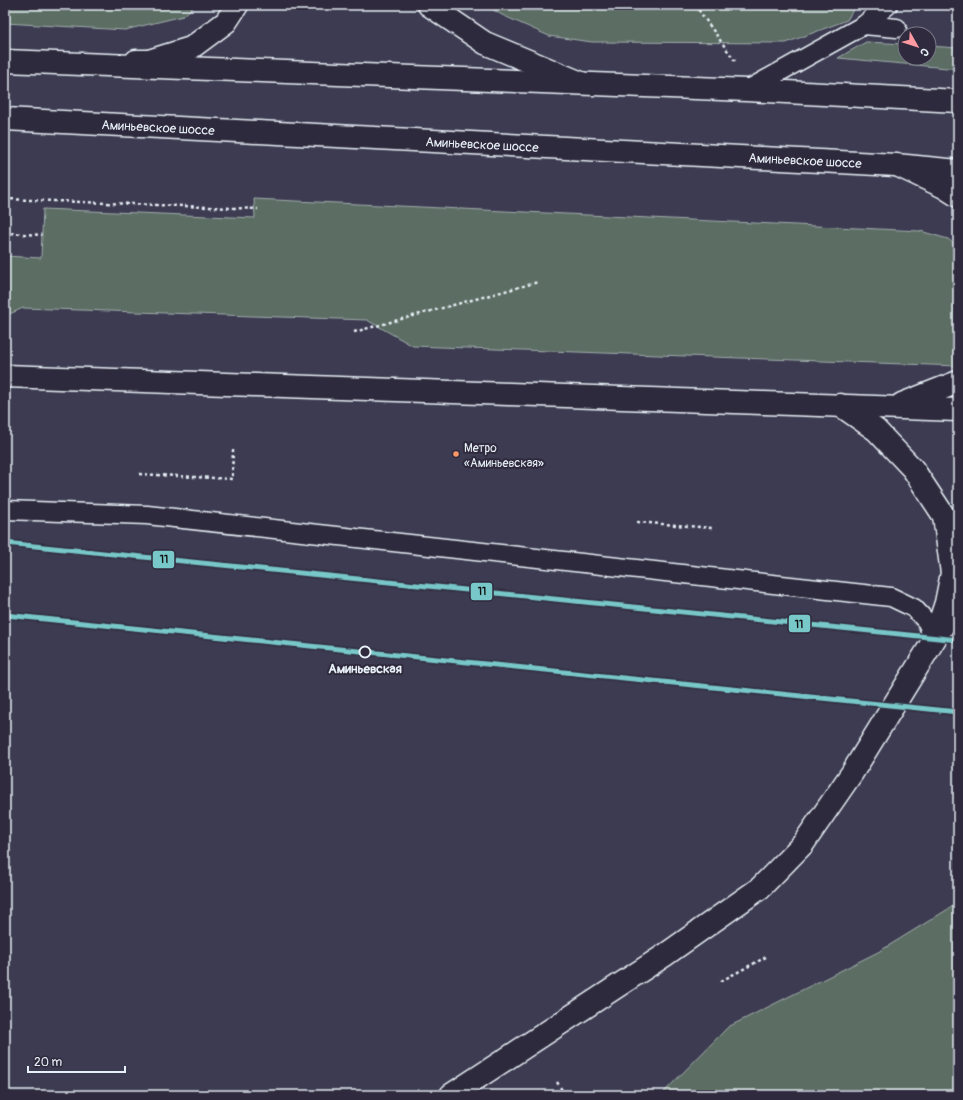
<svg xmlns="http://www.w3.org/2000/svg" width="963" height="1100" viewBox="0 0 963 1100" font-family="Pangolin,sans-serif">
  <style>
    .green { fill: #5c6d64; stroke: #a2afae }
    .lines { fill: none; stroke-linecap: round; stroke-linejoin: round }
    .service-casing { stroke: #e8f1f8; stroke-width: 21 }
    .minor-casing { stroke: #e8f1f8; stroke-width: 25 }
    .tertiary-casing { stroke: #e8f1f8; stroke-width: 25 }
    .secondary-casing { stroke: #e8f1f8; stroke-width: 25 }
    .path { stroke: #e8f1f8; stroke-width: 2.5; stroke-dasharray: 3 3; stroke-linecap: butt }
    .service { stroke: #2f2a3d; stroke-width: 18 }
    .minor { stroke: #2f2a3d; stroke-width: 22 }
    .tertiary { stroke: #2f2a3d; stroke-width: 22 }
    .secondary { stroke: #2f2a3d; stroke-width: 22 }
    .metro-1-casing { stroke: #2f2a3d; stroke-width: 8 }
    .metro-1 { stroke: #78c7c9; stroke-width: 5 }
    .bus-dot { fill: #fc9868; stroke: #2f2a3d; stroke-width: 1.5 }
    .stop-dot { fill: #2f2a3d; stroke: #e8f1f8; stroke-width: 2 }
    .labels { text-anchor: middle; stroke-width: 4; stroke-linejoin: round; paint-order: stroke }
    .bus-label { font-size: 12px; fill: #e8f1f8; stroke: #2f2a3d; text-anchor: start }
    .street-label { font-size: 13px; fill: #e8f1f8; stroke: #2f2a3d }
    .stop-label { font-size: 13px; font-weight: bold; fill: #e8f1f8; stroke: #2f2a3d }
    .line-badge { stroke: #2f2a3d; stroke-width: 1.5 }
    .pale-badge-label { font-size: 11px; text-anchor: middle; font-weight: bold; fill: #111 }
  </style>
  <rect width="100%" height="100%" fill="#3d3b51"/>
  <filter id="ink" filterUnits="userSpaceOnUse"><feTurbulence type="fractalNoise" baseFrequency=".025" numOctaves="2"/><feDisplacementMap in="SourceGraphic" scale="8" xChannelSelector="R" yChannelSelector="G"/><feConvolveMatrix kernelMatrix="1 2 1 2 8 2 1 2 1" color-interpolation-filters="sRGB"/></filter>
  <g filter="url(#ink)">
    <!-- green -->
    <path class="green" d="M5,5H196L183,16L125,30L5,23Z
      M485,5H856L847,20L786,43L592,42L549,36L502,15Z
      M866,42L905,44V58H929V46L958,48V69L838,58Z
      M254,199L920,231L948,239L958,247V366L413,346L367,320L23,308L5,316V256L41,258L43,209L255,218Z
      M958,903V1095H661L728,1027L880,951Z"/>
    <g class="lines">
      <!-- service casing -->
      <g class="service-casing">
        <path id="service" d="M864,25L888,5
          M747,90L864,25L897,28
          M5,510L147,515L891,597L914,608L927,622L934,640"/>
      </g>
      <!-- minor casing -->
      <g class="minor-casing">
        <path id="minor" d="M840,405L876,430L913,469L944,516L952,573L946,603L941,618
          M451,1095L665,955L760,888L803,844L852,773L958,601"/>
      </g>
      <!-- tertiary casing -->
      <g class="tertiary-casing">
        <path id="tertiary" d="M429,5L485,43L581,83
          M136,61H149L191,48L226,22L237,5
          M899,166L944,187L958,196
          M5,376L958,410
          M902,404L958,382"/>
      </g>
      <!-- secondary casing -->
      <g class="secondary-casing">
        <path id="secondary" d="M5,61L747,90L958,101
          M5,119L896,165L958,171"/>
      </g>
      <!-- path -->
      <path class="path" d="M695,5L735,61
        M5,199L258,209
        M5,233L42,235
        M354,332L538,282
        M139,474L232,479L233,450
        M637,522L713,528
        M721,981L766,957
        M557,1082L565,1095"/>
      <!-- service -->
      <use href="#service" class="service"/>
      <!-- minor -->
      <use href="#minor" class="minor"/>
      <!-- tertiary -->
      <use href="#tertiary" class="tertiary"/>
      <!-- secondary -->
      <use href="#secondary" class="secondary"/>
      <!-- metro-1 casing -->
      <g class="metro-1-casing">
        <path id="metro-1" d="M5,543L958,640
          M5,615L958,712"/>
      </g>
      <!-- metro-1 -->
      <use href="#metro-1" class="metro-1"/>
    </g>
  </g>
  <!-- markers -->
  <circle class="bus-dot" cx="456" cy="454" r="3.5"/>
  <circle class="stop-dot" cx="365" cy="652" r="5.5"/>
  <g class="labels">
    <!-- bus labels -->
    <g class="bus-label">
      <text x="464" y="452">Метро<tspan x="464" dy="15">«Аминьевская»</tspan></text>
    </g>
    <!-- street labels -->
    <g class="street-label">
      <text transform="translate(158 127) rotate(3)" y="5">Аминьевское шоссе</text>
      <text transform="translate(482 144) rotate(3)" y="5">Аминьевское шоссе</text>
      <text transform="translate(805 160) rotate(3)" y="5">Аминьевское шоссе</text>
    </g>
    <!-- stop labels -->
    <g class="stop-label">
      <text x="365" y="673">Аминьевская</text>
    </g>
  </g>
  <g class="line-badge">
    <rect x="152" y="550" width="23" height="19" rx="4" fill="#78c7c9"/>
    <rect x="470" y="582" width="23" height="19" rx="4" fill="#78c7c9"/>
    <rect x="788" y="614" width="23" height="19" rx="4" fill="#78c7c9"/>
  </g>
  <g class="pale-badge-label">
    <text x="164" y="563">11</text>
    <text x="482" y="595">11</text>
    <text x="799" y="628">11</text>
  </g>
  <!-- margin -->
  <rect width="963" height="1100" fill="none" stroke="#2f2a3d" stroke-width="20"/>
  <rect x="10" y="10" width="943" height="1080" fill="none" stroke="#e8f1f8" stroke-width="1.5" filter="url(#ink)"/>
  <!-- north arrow -->
  <g transform="translate(917 46) rotate(129)"><circle r="19" fill="#2f2a3d" stroke="#797a88"/>
  <path d="M0-3L7 15L0 10L-7 15Z" fill="#ff9aa2"/>
  <text y="-6" font-size="11" font-weight="bold" text-anchor="middle" fill="#e8f1f8">С</text>
  </g>
  <!-- scale -->
  <path d="M28 1066v6h97v-6" fill="none" stroke="#e8f1f8" stroke-width="2"/>
  <text x="34" y="1066" font-size="12" fill="#e8f1f8" stroke="#2f2a3d" stroke-width="3" paint-order="stroke">20 m</text>
</svg>
